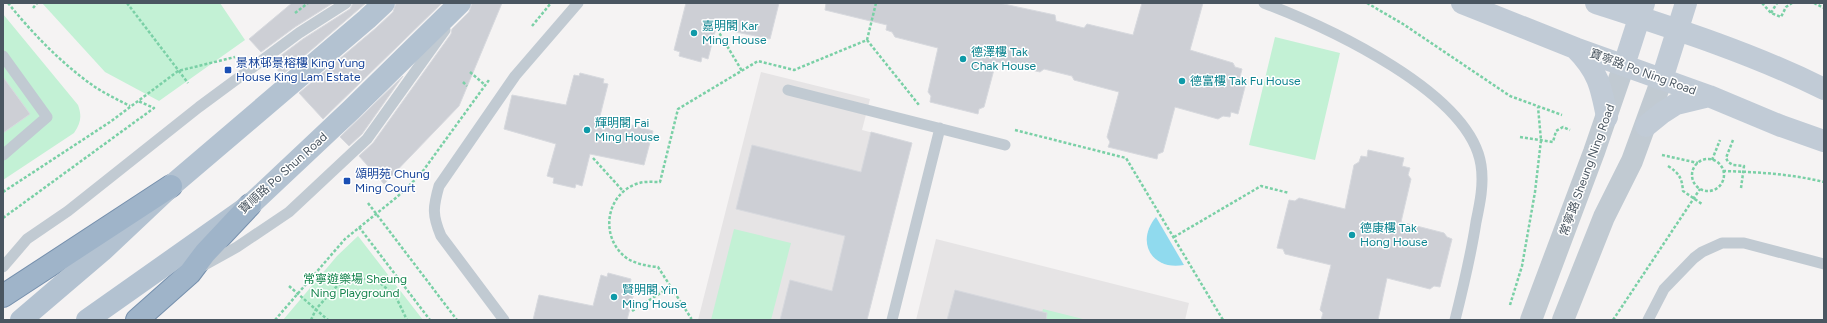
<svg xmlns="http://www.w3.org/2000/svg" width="1827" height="323" viewBox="0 0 1827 323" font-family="Figtree,'Noto Sans TC',sans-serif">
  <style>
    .education { fill: #e6e4e5 }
    .green { fill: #c3f1d5 }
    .water { fill: #90daee }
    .building { fill: #cdcfd5; stroke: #d7d9de }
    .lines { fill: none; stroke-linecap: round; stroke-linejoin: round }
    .trunk-casing { stroke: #7690ad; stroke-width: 24 }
    .path { stroke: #7ad0a6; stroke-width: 2.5; stroke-dasharray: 3 2; stroke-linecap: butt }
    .service { stroke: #c1cad2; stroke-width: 11 }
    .tertiary { stroke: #c1cad2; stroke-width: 22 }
    .secondary { stroke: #c1cbd6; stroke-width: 22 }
    .primary { stroke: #b3c2d1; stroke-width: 22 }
    .trunk { stroke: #9fb4c9; stroke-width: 22 }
    .culture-dot { fill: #0f9aa8; stroke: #fff; stroke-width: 1.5 }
    .transit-dot { fill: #1a4fb4; stroke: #fff; stroke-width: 1.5 }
    .labels { text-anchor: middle; stroke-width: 3; stroke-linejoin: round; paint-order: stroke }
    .culture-label { font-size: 12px; fill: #0d838f; stroke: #fff; text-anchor: start }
    .transit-label { font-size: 12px; fill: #164399; stroke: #fff; text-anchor: start }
    .street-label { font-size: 12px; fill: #4a5661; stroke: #fff }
    .park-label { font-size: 12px; fill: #17864f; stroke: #fff }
  </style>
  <rect width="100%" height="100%" fill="#f5f3f3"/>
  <!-- education -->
  <path class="education" d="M761,72L870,99L862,130L912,143L867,320H698Z
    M936,239L1189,303L1185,320H916Z"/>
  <!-- green -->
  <path class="green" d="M42,3H220L245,40L159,101L105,72Z
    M3,14L78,105C82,116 81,123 74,133L3,180Z
    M1275,37L1340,53L1315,160L1249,145Z
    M734,229L791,243L771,320H711Z
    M358,236L423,320H283L337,256Z
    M1043,309L1087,320H1040Z"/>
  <!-- water -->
  <path class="water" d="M1156,217L1184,265C1152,271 1135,242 1156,217Z"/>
  <!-- building -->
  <path class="building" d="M292,3H333L295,27L261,52L249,39Z
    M353,3H366L282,75L271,63L303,39L350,9Z
    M396,3H442L323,119L299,93L376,28L393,12Z
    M472,3H502L459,106L384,184L359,156L373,143L451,34L452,29L469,12Z
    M686,3H779L770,39L716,28L708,59L702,57L701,62L679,56L680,52L674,50Z
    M826,3H999L1055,15L1056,21L1084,28L1087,24L1133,35L1142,3H1203L1190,50L1233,63L1235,67L1242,69L1240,77L1247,79L1238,114L1231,112L1230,117L1223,116L1218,119L1175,107L1163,152L1158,154L1157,159L1108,147L1110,142L1107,137L1119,92L1074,80L1072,76L1044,69L1040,72L996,62L984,107L979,109L978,114L930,102L931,96L928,92L938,48L895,37L892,32L886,30L887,25L825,10Z
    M580,73L604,79L603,83L608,84L600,116L653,131L644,165L590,154L582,186L576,184L575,188L553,183L554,178L547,176L556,144L504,129L512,95L566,105L574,75L579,76Z
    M403,76L362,134L349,146L340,137Z
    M3,77L30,114L3,133Z
    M871,132L912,143L867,320H780L790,280L832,291L845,236L736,209L752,145L861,172Z
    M1368,150L1404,158L1402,166L1410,168L1408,175L1411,179L1401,222L1444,233L1447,237L1452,239L1440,287L1434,286L1430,289L1387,278L1378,320H1321L1323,313L1320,310L1331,265L1285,254L1283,249L1277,248L1289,200L1295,201L1299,198L1345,209L1354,165L1359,162L1361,156L1367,157Z
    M608,273L631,279L630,283L636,285L627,320H533L539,295L593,306L601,275L607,277Z
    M955,290L1047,313L1046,320H947Z"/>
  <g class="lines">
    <!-- trunk casing -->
    <g class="trunk-casing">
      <path id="trunk" d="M3,296L171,186
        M137,320L190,273L205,253L250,205"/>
    </g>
    <!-- path -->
    <path class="path" d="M8,3C33,34 62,64 95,87C106,94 118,100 130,106
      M127,3L188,83
      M1367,3L1403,24L1510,96L1562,115
      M1762,3L1771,13L1781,17L1786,7L1792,3
      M1814,3L1824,8
      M33,8L37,3
      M295,13L308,3
      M1771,13L1777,3
      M532,26L551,3
      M717,29L742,71
      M867,40L876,3
      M470,72L485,85
      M463,82L467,86
      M1015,130L1126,158L1223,320
      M1520,137L1553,142L1556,131L1563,127L1570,130
      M1733,140L1726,158L1728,162L1733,165L1744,166L1741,188
      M1662,155L1698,163
      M593,158L623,191
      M1692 175a16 16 0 1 1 32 0a16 16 0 1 1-32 0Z
      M1712,160L1720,140
      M1668,166C1679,173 1682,178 1683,191L1702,204
      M1723,171C1758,172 1791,174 1824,182
      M3,192L110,122L178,71L235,57
      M368,203L457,320
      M3,218L154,108L138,101
      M359,227L430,320
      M1174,237L1261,186L1289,193
      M289,286L328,320
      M1510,305L1522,266L1535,192L1541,140L1538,107
      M632,311L670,287
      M275,320L345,239L397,197L420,175L489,80
      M311,320L316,309L338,285L354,278L377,280L396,297L407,320
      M691,320V318L658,267C647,266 637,264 628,259C600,240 604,196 636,184C644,181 652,182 660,182L678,109L758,61L794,70L867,40L919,105
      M1613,320L1700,189"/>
    <!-- service -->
    <path class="service" d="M1264,3C1327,27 1470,92 1481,165C1484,184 1480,203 1476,222C1471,255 1463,288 1455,320
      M3,56L47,117L3,155
      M788,90L1005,145
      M3,267L27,239L68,211L199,107L299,33L346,3
      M201,267L237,247L289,212L367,139L445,30
      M504,320L441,236C432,215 433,207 439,186L515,76L578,3
      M892,320L940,128
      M1648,320L1664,289L1694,258L1702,252L1722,243H1744L1824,264"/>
    <!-- tertiary -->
    <path class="tertiary" d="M1531,320L1594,152L1624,65
      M1563,320L1604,217L1632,161L1662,79"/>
    <!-- secondary -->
    <path class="secondary" d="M1462,3L1575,48L1709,96L1781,126L1824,141
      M1596,3C1673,28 1752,53 1824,89
      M1575,48C1598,71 1601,86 1607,117
      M1624,65L1644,3
      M1662,79L1686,3
      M1646,126L1662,113L1676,104L1709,96"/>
    <!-- primary -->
    <path class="primary" d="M21,320L102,251L171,186L367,19L384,3
      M87,320L250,205L351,110L460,3"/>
    <!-- trunk -->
    <use href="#trunk" class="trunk"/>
  </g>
  <!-- markers -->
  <g class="culture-dot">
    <circle cx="694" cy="33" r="4"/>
    <circle cx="963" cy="59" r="4"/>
    <circle cx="1182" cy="81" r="4"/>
    <circle cx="587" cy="130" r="4"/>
    <circle cx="1352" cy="235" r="4"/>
    <circle cx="614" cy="297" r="4"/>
  </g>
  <g class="transit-dot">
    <rect x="224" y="66" width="8" height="8" rx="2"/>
    <rect x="343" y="177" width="8" height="8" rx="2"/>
  </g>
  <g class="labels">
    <!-- culture labels -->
    <g class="culture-label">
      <text x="702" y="30">嘉明閣 Kar<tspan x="702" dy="14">Ming House</tspan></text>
      <text x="971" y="56">德澤樓 Tak<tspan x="971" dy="14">Chak House</tspan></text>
      <text x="1190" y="85">德富樓 Tak Fu House</text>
      <text x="595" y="127">輝明閣 Fai<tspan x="595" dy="14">Ming House</tspan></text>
      <text x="1360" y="232">德康樓 Tak<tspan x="1360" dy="14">Hong House</tspan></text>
      <text x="622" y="294">賢明閣 Yin<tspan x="622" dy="14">Ming House</tspan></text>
    </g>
    <!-- transit labels -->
    <g class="transit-label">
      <text x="236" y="67">景林邨景榕樓 King Yung<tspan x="236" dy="14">House King Lam Estate</tspan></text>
      <text x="355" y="178">頌明苑 Chung<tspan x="355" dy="14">Ming Court</tspan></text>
    </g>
    <!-- street labels -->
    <g class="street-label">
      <text transform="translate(1643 72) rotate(20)" y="4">寶寧路 Po Ning Road</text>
      <text transform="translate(1587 170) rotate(-70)" y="4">常寧路 Sheung Ning Road</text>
      <text transform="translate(283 173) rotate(-42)" y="4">寶順路 Po Shun Road</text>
    </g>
    <!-- park labels -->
    <g class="park-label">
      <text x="355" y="283">常寧遊樂場 Sheung<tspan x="355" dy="14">Ning Playground</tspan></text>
    </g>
  </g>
  <!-- border -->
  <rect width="1827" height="323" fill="none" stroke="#4a5661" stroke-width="8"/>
</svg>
